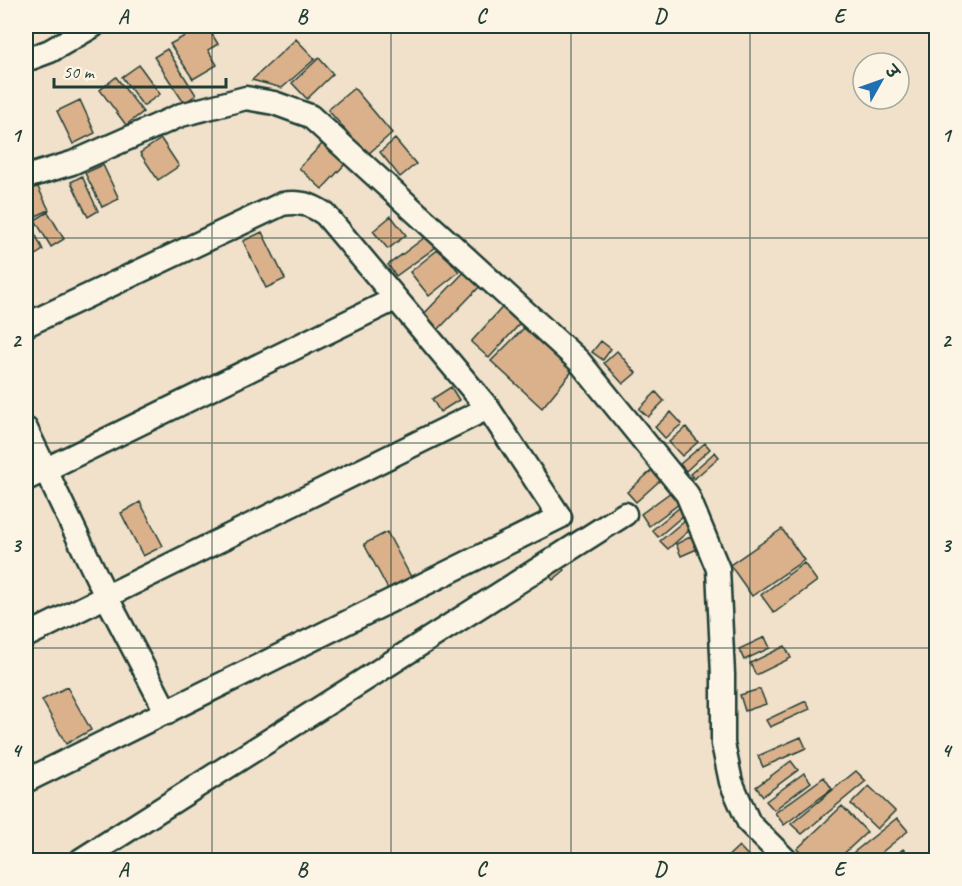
<svg xmlns="http://www.w3.org/2000/svg" width="962" height="886" viewBox="0 0 962 886" font-family="Caveat,'Playpen Sans Deva',sans-serif">
  <style>
    .building { fill: #dbb18c; stroke: #1f3d34; stroke-width: 1.5 }
    .lines { fill: none; stroke-linecap: round; stroke-linejoin: round }
    .street-casing { stroke: #1f3d34; stroke-width: 27 }
    .street { stroke: #fcf5e5; stroke-width: 22 }
    .grid { fill: none; stroke: #1f3d34; stroke-width: 1.5; stroke-opacity: 0.55 }
    .neatline { fill: none; stroke: #1f3d34; stroke-width: 2 }
    .grid-label { font-size: 20px; text-anchor: middle; font-weight: bold; fill: #1f3d34 }
  </style>
  <rect width="100%" height="100%" fill="#f2e1ca"/>
  <filter id="ink" filterUnits="userSpaceOnUse"><feTurbulence type="fractalNoise" baseFrequency=".0167" numOctaves="2"/><feDisplacementMap in="SourceGraphic" scale="12" xChannelSelector="R" yChannelSelector="G"/><feConvolveMatrix kernelMatrix="1 2 1 2 8 2 1 2 1" color-interpolation-filters="sRGB"/></filter>
  <g filter="url(#ink)">
    <!-- building -->
    <path class="building" d="M203,26H207L218,44L208,50L217,65L193,79L170,44Z
      M296,39L315,59L282,88L252,80Z
      M167,49L196,95L184,103L154,57Z
      M319,58L333,74L307,99L292,83Z
      M139,65L160,94L143,106L122,77Z
      M116,77L143,112L126,125L100,90Z
      M354,88L392,133L367,155L328,110Z
      M80,100L95,133L73,144L57,111Z
      M161,139L179,166L158,180L140,153Z
      M395,139L416,164L400,177L380,152Z
      M324,142L346,163L322,189L299,168Z
      M103,165L119,199L102,207L85,173Z
      M82,176L98,211L88,217L71,182Z
      M35,181L49,210L30,219L26,209V185Z
      M48,212L64,239L51,247L35,220Z
      M26,215L43,250L34,256L26,241Z
      M391,216L406,235L388,249L373,231Z
      M262,232L285,279L266,288L243,241Z
      M428,235L436,247L396,276L388,265Z
      M440,248L459,272L429,296L410,272Z
      M470,266L485,281L436,332L421,317Z
      M507,302L525,318L489,358L471,342Z
      M524,328L574,369L542,408L491,361Z
      M601,341L611,349L603,360L592,352Z
      M617,351L636,373L623,384L604,363Z
      M451,387L459,400L440,412L432,399Z
      M656,392L664,401L648,417L639,409Z
      M671,412L682,424L665,438L655,427Z
      M686,427L698,442L682,456L669,442Z
      M705,443L710,449L686,471L680,464Z
      M715,452L719,457L694,479L690,474Z
      M658,465L666,475L636,502L627,492Z
      M671,492L679,504L649,526L641,514Z
      M140,502L163,546L143,556L121,513Z
      M679,508L685,514L658,537L652,530Z
      M685,520L692,528L668,549L660,541Z
      M782,529L804,560L752,596L730,565Z
      M387,532L411,577L388,589L364,544Z
      M692,536L697,549L681,556L676,544Z
      M557,561L565,570L553,580L545,571Z
      M804,563L817,581L774,613L761,595Z
      M765,637L770,648L744,660L739,649Z
      M785,646L791,658L756,675L750,663Z
      M67,687L91,730L66,744L42,700Z
      M760,689L766,704L745,711L740,695Z
      M806,701L810,709L770,727L766,720Z
      M801,737L806,748L763,767L758,756Z
      M791,761L798,770L763,796L756,787Z
      M856,771L866,781L802,834L791,824Z
      M804,773L811,782L774,810L766,801Z
      M824,777L832,789L784,825L775,813Z
      M869,786L895,811L877,829L851,804Z
      M842,806L867,832L837,860H808L797,849Z
      M897,818L908,831L872,860H844Z
      M739,846L752,860H724Z
      M903,849L909,856L904,860H890Z"/>
    <g class="lines">
      <!-- street casing -->
      <g class="street-casing">
        <path id="street" d="M26,60L50,51L93,26
          M26,177L72,163L181,115L246,98L274,103L310,116L579,361L687,494L718,569L723,675V744L731,782L749,823L786,860
          M26,325L282,204C300,201 310,204 325,214L488,408L560,517L26,781
          M26,429L106,596L167,713
          M26,479L395,299
          M26,636L488,408
          M81,860L625,514"/>
      </g>
      <!-- street -->
      <use href="#street" class="street"/>
    </g>
  </g>
  <!-- grid -->
  <path class="grid" d="M212,26V860M391,26V860M571,26V860M750,26V860M26,238H936M26,443H936M26,648H936"/>
  <!-- margin -->
  <rect width="962" height="886" fill="none" stroke="#fcf5e5" stroke-width="66"/>
  <!-- north arrow -->
  <g transform="translate(881 81) rotate(50)"><circle r="28" fill="#fcf5e5" stroke="#a4ab9e" stroke-width="1.5"/>
  <path d="M0-4.5L10 22L0 15L-10 22Z" fill="#1f6fb2"/>
  <text y="-9" font-size="16" font-weight="bold" text-anchor="middle" fill="#1f3d34">उ</text>
  </g>
  <!-- scale -->
  <path d="M54 78v9h172v-9" fill="none" stroke="#1f3d34" stroke-width="3"/>
  <text x="63" y="78" font-size="18" fill="#1f3d34" stroke="#fcf5e5" stroke-width="4.5" paint-order="stroke">50 m</text>
  <rect x="33" y="33" width="896" height="820" class="neatline"/>
  <g class="grid-label">
    <text x="123" y="23">A</text>
    <text x="302" y="23">B</text>
    <text x="481" y="23">C</text>
    <text x="660" y="23">D</text>
    <text x="839" y="23">E</text>
    <text x="16" y="142">1</text>
    <text x="946" y="142">1</text>
    <text x="16" y="347">2</text>
    <text x="946" y="347">2</text>
    <text x="16" y="552">3</text>
    <text x="946" y="552">3</text>
    <text x="16" y="757">4</text>
    <text x="946" y="757">4</text>
    <text x="123" y="876">A</text>
    <text x="302" y="876">B</text>
    <text x="481" y="876">C</text>
    <text x="660" y="876">D</text>
    <text x="839" y="876">E</text>
  </g>
</svg>
